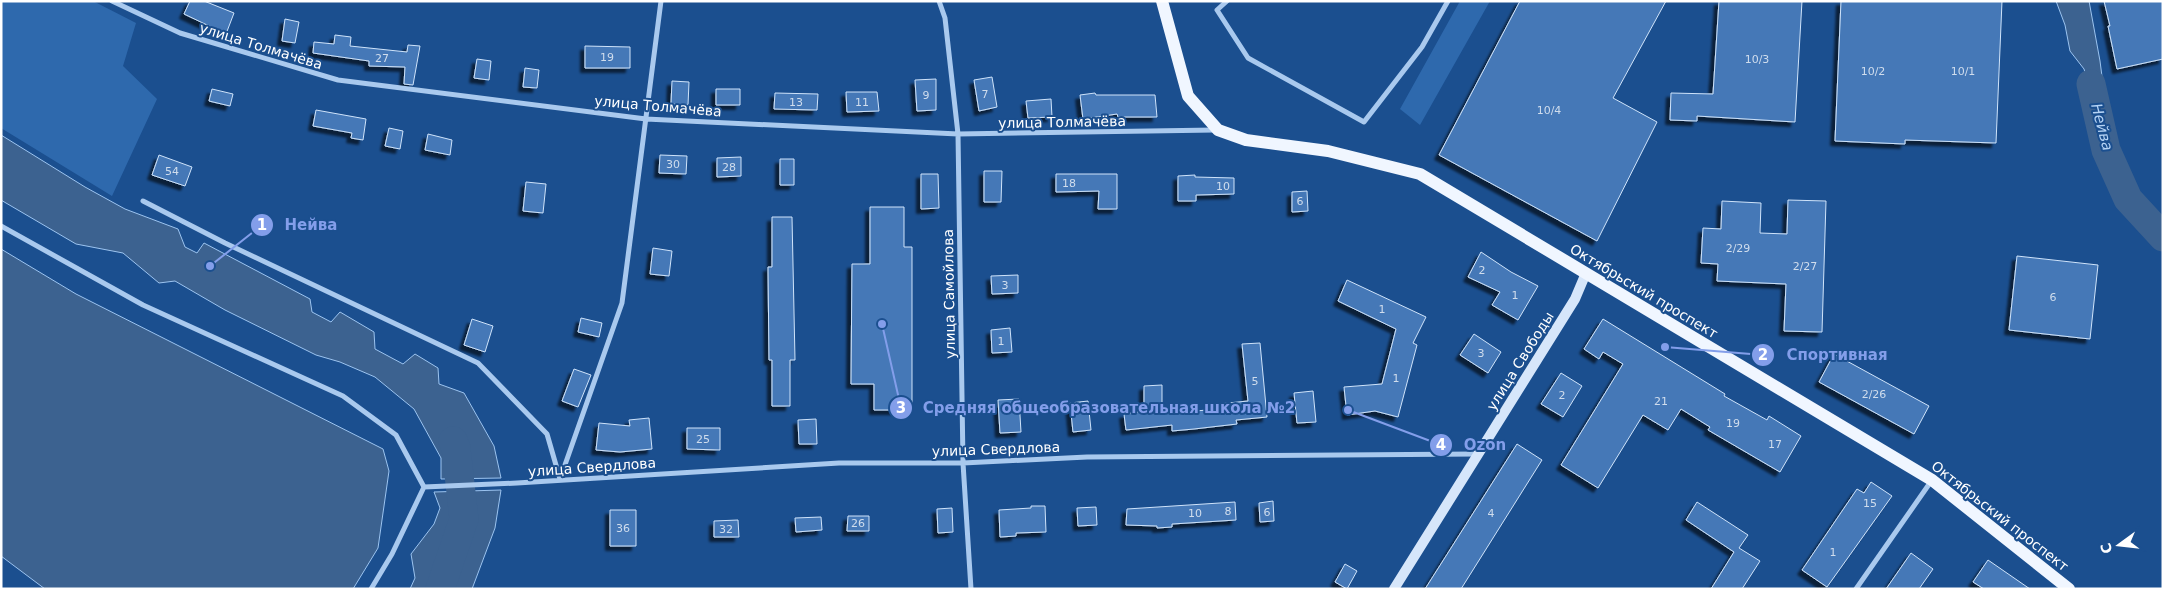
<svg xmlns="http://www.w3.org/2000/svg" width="2164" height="590" viewBox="0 0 2164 590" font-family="'DejaVu Sans',sans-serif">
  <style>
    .green { fill: #2e69ad }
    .water { fill: #3c6290; stroke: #9cc4f0 }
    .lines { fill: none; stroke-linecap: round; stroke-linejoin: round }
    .river { stroke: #3c6290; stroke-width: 29 }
    .building { fill: #4478b7; stroke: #cfe3fa; filter: url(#shadow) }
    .street { stroke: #a9c9ee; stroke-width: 5 }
    .secondary { stroke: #d6e6fa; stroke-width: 10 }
    .primary { stroke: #f0f6ff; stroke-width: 12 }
    .labels { text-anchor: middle; stroke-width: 4; stroke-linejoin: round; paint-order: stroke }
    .number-label { font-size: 11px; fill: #d0dded }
    .street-label { font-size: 14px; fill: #fff; stroke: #1b4f8f }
    .water-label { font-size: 15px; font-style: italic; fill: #b5d3f5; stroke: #1b4f8f }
    .leader { fill: none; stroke: #839eea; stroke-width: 2 }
    .callout-dot { fill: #839eea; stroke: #1b4f8f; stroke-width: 2 }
    .mark-label { font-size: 15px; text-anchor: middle; font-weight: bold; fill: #fff }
    .callout-label { font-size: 15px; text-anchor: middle; font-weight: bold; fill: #839eea; stroke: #1b4f8f; stroke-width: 4; stroke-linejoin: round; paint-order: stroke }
  </style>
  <defs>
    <filter id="shadow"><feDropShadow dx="-4.5" dy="4.5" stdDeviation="1" flood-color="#0009"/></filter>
  </defs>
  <rect width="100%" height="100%" fill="#1b4f8f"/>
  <!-- green -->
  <path class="green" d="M1,1H93L136,23L123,66L157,99L112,196L1,128Z
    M1460,1H1490L1420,125L1400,109Z"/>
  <!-- water -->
  <path class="water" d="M2056,1H2089L2100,61L2104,92L2100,122L2084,69L2070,51L2065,25Z
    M1,135L85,187L125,209L178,229L185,247L197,253L204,243L310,299L312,312L331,322L340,312L374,332L375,349L403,364L415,354L438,368L439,384L464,393L494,446L501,478L441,479V458L414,409L375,377L340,362L316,355L225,310L175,281L159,283L123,253L76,244L6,203L1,200Z
    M1,249L76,294L383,449L389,471L378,548L353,589H45L1,556Z
    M501,490L495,528L472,589H410L415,578L411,554L434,524L440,508L434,492Z"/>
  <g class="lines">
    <!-- river -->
    <path class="river" d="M2091,84L2106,150L2128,199L2163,237
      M440,589L464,519L456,448L453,441"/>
  </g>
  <!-- building -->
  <path class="building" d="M190,1H204L234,13L226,34L184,14Z
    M1520,1H1666L1613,98L1657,122L1597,241L1439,155Z
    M1719,1H1802L1795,122L1697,116V121L1670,120L1671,93L1713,94Z
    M1841,1H2002L1996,143L1905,140V144L1835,141Z
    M2104,1H2163V59L2117,69L2108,26H2110Z
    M285,19L299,22L295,43L282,41Z
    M335,35L351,37L350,46L407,52L408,45L420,46L413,85L404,84L405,67L369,66V61L313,53L314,42L334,44Z
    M585,46L630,47V68H585Z
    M477,59L491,61L489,80L474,78Z
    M525,68L539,70L537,88L523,87Z
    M992,77L997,107L979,111L974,80Z
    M936,79V110L917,111L915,80Z
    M672,81L689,82L688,105L671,104Z
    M212,89L233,94L230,106L209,101Z
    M716,89H740V105H716Z
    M846,92H877L879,111L847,112Z
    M775,93L818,94L817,110L774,109Z
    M1095,93L1096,95H1155L1157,117H1118L1117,114L1083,119L1080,95Z
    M1051,99L1052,117L1028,118L1026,101Z
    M316,110L366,119L363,140L351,138L352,133L313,126Z
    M389,128L403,131L400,149L385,146Z
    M428,134L452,140L450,155L425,150Z
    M159,155L192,167L185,186L152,175Z
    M660,155L687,156L686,174L659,173Z
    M741,157V176L717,177V158Z
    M780,159H794V185H780Z
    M984,171H1002L1001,202H984Z
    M921,174H938L939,208L921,209Z
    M1056,174H1117V209H1098L1099,191L1056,192Z
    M1195,175V177L1234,178V194L1196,195V201H1178V176Z
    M526,182L546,184L543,213L523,211Z
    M1307,191L1308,211L1292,212V192Z
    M1788,200L1826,201L1822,332L1784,331L1786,284L1717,281L1718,264L1701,263L1703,228L1721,229L1722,201L1761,203L1760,233L1787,234Z
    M870,207H904V247H912V410H874V384H851L852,264H870Z
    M772,217H792L795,360H790V406H772V360H769L768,267H772Z
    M653,248L672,251L669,276L650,274Z
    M1481,252L1511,272L1538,286L1518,320L1492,305L1500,292L1468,277Z
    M2017,256L2098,265L2090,339L2009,330Z
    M1018,275V293L992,294L991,276Z
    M1347,280L1426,317L1413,343L1417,345L1398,417L1375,411L1347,415L1344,387L1382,384L1396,329L1338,301Z
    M581,318L602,323L599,337L578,332Z
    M472,319L493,326L485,352L464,345Z
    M1603,319L1725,394L1724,396L1767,420L1769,416L1801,436L1780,472L1708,430L1710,427L1681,409L1668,430L1643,415L1598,488L1561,465L1623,364L1603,352L1599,359L1584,349Z
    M1010,328L1012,352L992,353L991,330Z
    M1474,334L1501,352L1488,373L1460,355Z
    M1260,343L1267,417L1236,420L1237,424L1194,429L1172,431V425L1126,430L1124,414L1144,411V386L1162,385V414L1218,409V404L1248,401L1242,344Z
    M1834,354L1929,406L1914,434L1819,382Z
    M574,369L591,375L578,407L562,401Z
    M1561,373L1582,386L1563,417L1541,404Z
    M1313,391L1316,422L1297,423L1294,393Z
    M1019,399L1021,432L1000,433L998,400Z
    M1088,401L1091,430L1073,432L1070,403Z
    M649,418L652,449L620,452L596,450L599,423L630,426L629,420Z
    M816,419L817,444H799L798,420Z
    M687,428H720V450L687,449Z
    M1517,444L1542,460L1461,589H1425Z
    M1871,482L1892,496L1827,587L1802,570L1857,489L1864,493Z
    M1273,501L1274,521L1260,522L1259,503Z
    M1235,502L1236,520L1172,524V527L1157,528V526L1126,525L1127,509Z
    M1697,502L1748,535L1739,548L1760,561L1742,589H1711L1734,552L1686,520Z
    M1031,506H1045L1046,532L1016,533V536L1000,537L999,510L1031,508Z
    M1096,507L1097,525L1078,526L1077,508Z
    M952,508L953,532L938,533L937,509Z
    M610,510H636V546H610Z
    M848,516H869V531H847Z
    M821,517L822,530L796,532L795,518Z
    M738,520L739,537H714V521Z
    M1911,553L1933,569L1919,589H1886Z
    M1988,560L2030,589H1984L1973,582Z
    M1345,564L1357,571L1347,589L1335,582Z"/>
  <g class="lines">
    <!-- street -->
    <path class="street" d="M112,1L180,33L338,80L646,119L958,134L1215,130
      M939,1L945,18L958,134L963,463L971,589
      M1227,1L1217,10L1248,58L1364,122L1422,47L1448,1
      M143,201L225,243L478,363L547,434L560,479
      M1,226L143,305L343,396L396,435L424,487
      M560,479L622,303L661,1
      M424,487L517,483L839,463H963L1087,457L1477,454
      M371,589L392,554L424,487
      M1856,589L1932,480"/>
    <!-- secondary -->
    <path class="secondary" d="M1394,589L1575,299L1586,273"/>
    <!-- primary -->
    <path class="primary" d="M1162,1L1188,96L1218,130L1246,140L1328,151L1420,174L1932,480L2069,589"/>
  </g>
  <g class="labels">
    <!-- number labels -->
    <g class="number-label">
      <text x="607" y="61">19</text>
      <text x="382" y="62">27</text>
      <text x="1757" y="63">10/3</text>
      <text x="1873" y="75">10/2</text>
      <text x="1963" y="75">10/1</text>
      <text x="985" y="98">7</text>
      <text x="926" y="99">9</text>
      <text x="796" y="106">13</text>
      <text x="862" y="106">11</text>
      <text x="1549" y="114">10/4</text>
      <text x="673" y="168">30</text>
      <text x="729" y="171">28</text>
      <text x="172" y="175">54</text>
      <text x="1069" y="187">18</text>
      <text x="1223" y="190">10</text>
      <text x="1300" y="205">6</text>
      <text x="1738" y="252">2/29</text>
      <text x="1805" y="270">2/27</text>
      <text x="1482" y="274">2</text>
      <text x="1005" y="289">3</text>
      <text x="1515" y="299">1</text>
      <text x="2053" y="301">6</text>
      <text x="1382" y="313">1</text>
      <text x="1001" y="345">1</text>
      <text x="1481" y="357">3</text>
      <text x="1396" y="382">1</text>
      <text x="1255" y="385">5</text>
      <text x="1874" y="398">2/26</text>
      <text x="1562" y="399">2</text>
      <text x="1661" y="405">21</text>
      <text x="1733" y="427">19</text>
      <text x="703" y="443">25</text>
      <text x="1775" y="448">17</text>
      <text x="1870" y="507">15</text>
      <text x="1228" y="515">8</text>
      <text x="1267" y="516">6</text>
      <text x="1195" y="517">10</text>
      <text x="1491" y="517">4</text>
      <text x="858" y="527">26</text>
      <text x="623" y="532">36</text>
      <text x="726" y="533">32</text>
      <text x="1833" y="556">1</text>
    </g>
    <!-- street labels -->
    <g class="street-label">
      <text transform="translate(261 46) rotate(17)" y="5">улица Толмачёва</text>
      <text transform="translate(658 106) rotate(5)" y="5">улица Толмачёва</text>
      <text transform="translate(1062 122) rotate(-1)" y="5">улица Толмачёва</text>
      <text transform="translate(1644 291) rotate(31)" y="5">Октябрьский проспект</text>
      <text transform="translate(949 294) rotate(-91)" y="5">улица Самойлова</text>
      <text transform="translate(1520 361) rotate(-58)" y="5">улица Свободы</text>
      <text transform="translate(996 449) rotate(-2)" y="5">улица Свердлова</text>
      <text transform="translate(592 467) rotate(-4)" y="5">улица Свердлова</text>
      <text transform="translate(2000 516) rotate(38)" y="5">Октябрьский проспект</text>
    </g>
    <!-- water labels -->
    <g class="water-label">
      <text transform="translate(2102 127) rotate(75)" y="5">Нейва</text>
    </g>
  </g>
  <!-- callouts -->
  <path class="leader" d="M210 266L262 225M1665 347L1763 355M882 324L901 408M1348 410L1441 445"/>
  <g class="callout-dot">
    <circle cx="210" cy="266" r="5"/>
    <circle cx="1665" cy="347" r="5"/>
    <circle cx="882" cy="324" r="5"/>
    <circle cx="1348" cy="410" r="5"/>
    <circle cx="262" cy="225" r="12"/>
    <circle cx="1763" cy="355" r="12"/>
    <circle cx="901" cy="408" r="12"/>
    <circle cx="1441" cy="445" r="12"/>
  </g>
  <g class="mark-label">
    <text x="262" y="230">1</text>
    <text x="1763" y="360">2</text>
    <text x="901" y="413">3</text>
    <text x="1441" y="450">4</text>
  </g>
  <g class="callout-label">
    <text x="311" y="230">Нейва</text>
    <text x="1837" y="360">Спортивная</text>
    <text x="1109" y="413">Средняя общеобразовательная школа №2</text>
    <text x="1485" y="450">Ozon</text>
  </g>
  <!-- border -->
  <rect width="2164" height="590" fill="none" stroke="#ffffff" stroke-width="5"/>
  <!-- north arrow -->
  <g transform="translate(2119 545) rotate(255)" stroke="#1b4f8f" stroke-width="4" paint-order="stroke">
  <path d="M0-4L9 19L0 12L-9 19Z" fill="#ffffff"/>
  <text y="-8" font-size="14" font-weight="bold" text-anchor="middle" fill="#ffffff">С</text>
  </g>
</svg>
